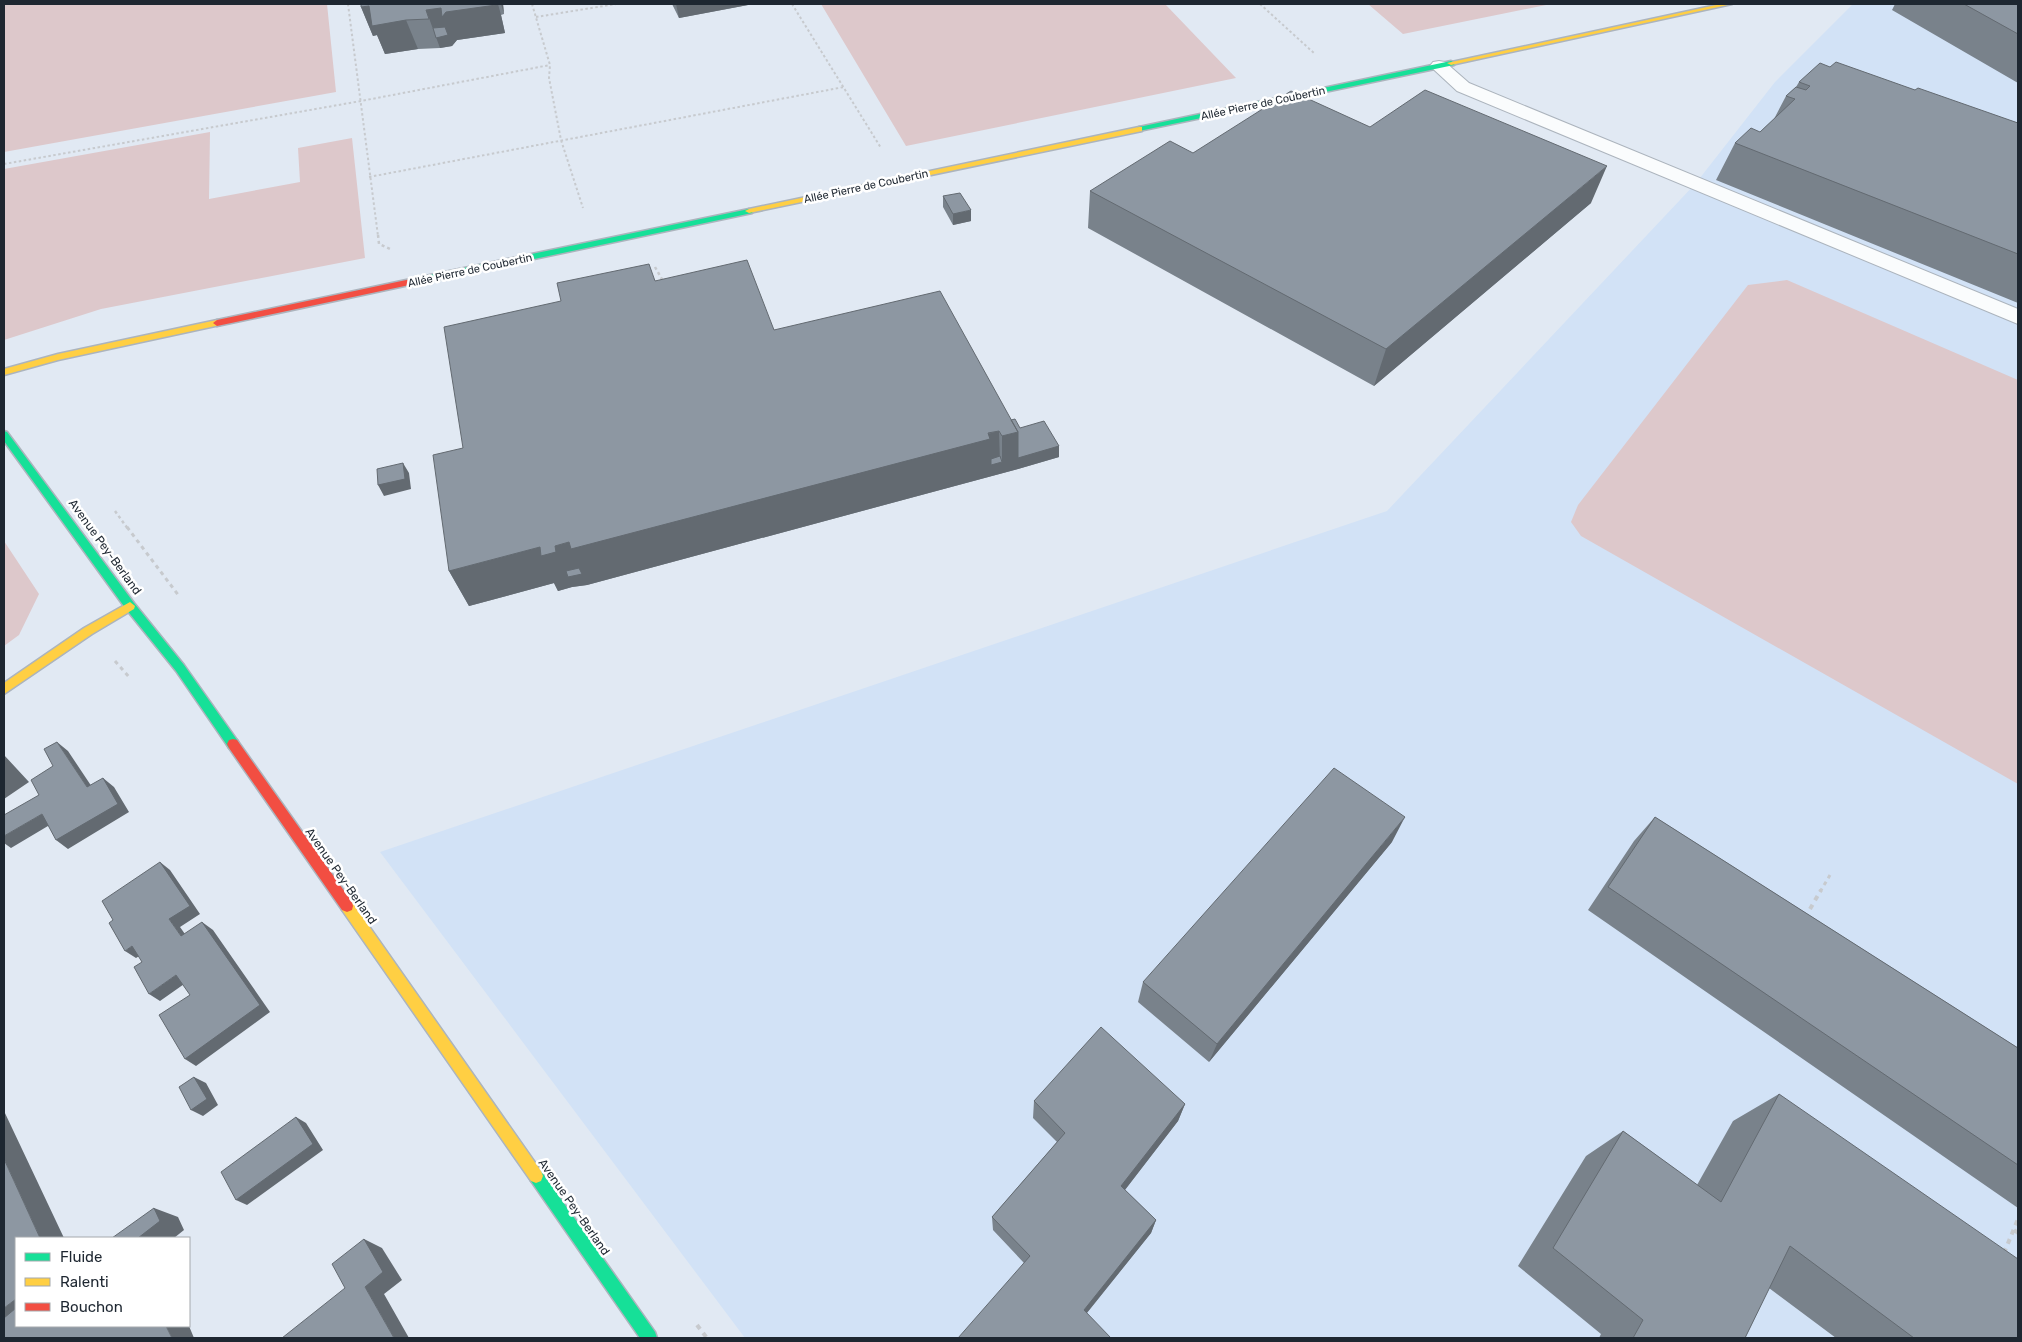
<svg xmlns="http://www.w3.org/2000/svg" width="2022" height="1342" viewBox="0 0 2022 1342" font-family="Rubik,sans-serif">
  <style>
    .built { fill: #d2e2f6 }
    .green { fill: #ddc8cb }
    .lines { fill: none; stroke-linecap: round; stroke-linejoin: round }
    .lane-casing { stroke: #acb4bd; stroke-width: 2 }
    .fast-casing { stroke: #acb4bd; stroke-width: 3 }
    .slow-casing { stroke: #acb4bd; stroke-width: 3 }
    .jam-casing { stroke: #acb4bd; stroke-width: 3 }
    .path-far3 { stroke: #c7cace; stroke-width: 2; stroke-dasharray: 2.5 2.5; stroke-linecap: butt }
    .path-far2 { stroke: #c7cace; stroke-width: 2.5; stroke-dasharray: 3 3; stroke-linecap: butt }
    .path-far1 { stroke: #c7cace; stroke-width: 3; stroke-dasharray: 4 4; stroke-linecap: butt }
    .path { stroke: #c7cace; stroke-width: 4; stroke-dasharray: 5 5; stroke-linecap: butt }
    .lane { fill: #fafcfd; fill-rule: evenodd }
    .fast { fill: #16e098; fill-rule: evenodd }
    .slow { fill: #ffcf43; fill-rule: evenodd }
    .jam { fill: #f24e42; fill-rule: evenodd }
    .wall { fill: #79828b }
    .shaded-wall { fill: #636a71 }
    .building { fill: #8d97a2; stroke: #636a71 }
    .labels { text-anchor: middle; stroke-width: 5; stroke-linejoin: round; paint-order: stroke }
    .far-street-label { font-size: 11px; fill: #1e2731; stroke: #fff }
    .street-label { font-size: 12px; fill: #1e2731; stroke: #fff }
  </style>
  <rect width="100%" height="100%" fill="#e1e9f3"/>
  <!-- built -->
  <path class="built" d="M1853,4H2018V1338H745L380,852L1387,511L1696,183L1775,82Z"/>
  <!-- green -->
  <path class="green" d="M4,4H327L336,92L4,152Z
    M821,4H1165L1236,78L906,146Z
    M1368,4H1551L1403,34Z
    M210,132L209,199L300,182L298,148L352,138L365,258L101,309L4,340V169Z
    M1787,280L2018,380V784L1581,536L1571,522L1578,505L1748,285Z
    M4,541L39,594L19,635L4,646Z"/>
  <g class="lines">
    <!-- lane casing -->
    <g class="lane-casing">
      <path id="lane" d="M1439,61L1445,62L1469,83L2018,309V324L1457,91L1430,66L1433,62Z"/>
    </g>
    <!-- fast casing -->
    <g class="fast-casing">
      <path id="fast" d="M1451,61L1455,63L1454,65L1139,131L1135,129L1139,127Z
        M749,209L753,211L752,213L411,285L407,282L411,279Z
        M4,431L7,432L134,603L184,665L237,740L239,744L237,748L233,749L229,748L176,671L126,609L4,441Z
        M536,1169L541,1171L655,1332L657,1338H640L531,1181L529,1176L531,1171Z"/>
    </g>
    <!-- slow casing -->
    <g class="slow-casing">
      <path id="slow" d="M1721,4H1732L1451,65L1447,63Z
        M1139,127H1142V131L749,213L745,211L749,209Z
        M217,320L220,321V325L58,360L4,375V369L58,354Z
        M130,602L135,606L134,609L92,634L4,694V683L84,628Z
        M347,900L352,902L541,1171L543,1176L541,1181L536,1183L531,1181L342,910L341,906L342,902Z"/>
    </g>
    <!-- jam casing -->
    <g class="jam-casing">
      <path id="jam" d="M411,279L415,282L414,284L217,326L213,323L217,320Z
        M233,739L237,740L352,902L353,906L352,910L347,912L342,910L229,748L227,744L229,740Z"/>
    </g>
    <!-- path-far3 -->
    <path class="path-far3" d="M348,4L378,236
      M532,4L550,65L549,78L561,140L583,208
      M792,4L881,148
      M1260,4L1315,54
      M536,17L616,4
      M4,164L361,101L550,65
      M369,177L844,87"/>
    <!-- path-far2 -->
    <path class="path-far2" d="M378,235L379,244L390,249
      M655,267L663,281
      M115,511L128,529"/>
    <!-- path-far1 -->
    <path class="path-far1" d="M127,527L179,596
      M115,661L129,677
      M1820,892L1830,875"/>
    <!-- path -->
    <path class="path" d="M1810,909L1821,890
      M2014,1230L2018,1233
      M2004,1253L2018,1219
      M697,1325L707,1338"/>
    <!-- lane -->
    <use href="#lane" class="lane"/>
    <!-- fast -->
    <use href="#fast" class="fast"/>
    <!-- slow -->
    <use href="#slow" class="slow"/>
    <!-- jam -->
    <use href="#jam" class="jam"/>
  </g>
  <!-- wall -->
  <path class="wall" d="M361,4H503L504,14L501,15L505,33L457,40L452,46L440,48L418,49L385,54L377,35L373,36L361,7Z
    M672,4H748V5L679,18Z
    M1895,4H2018V83L1892,10Z
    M1830,67L1915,90L2018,123V303L1716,180L1735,143L1760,132L1774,119L1786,96L1796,87L1799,82Z
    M1370,127L1591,203L1374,386L1088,228L1090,191L1193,153Z
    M943,196L971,221L953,225L943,207Z
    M655,281L774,330L1011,420L1020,428L1059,457L1018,469L587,585L572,587L558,591L554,583L469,606L449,571L463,448Z
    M1655,817L2018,1048V1208L1588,910L1634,841Z
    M1392,842L1209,1062L1138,1002L1143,982Z
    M1779,1094L2018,1338H1836L1769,1288L1745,1338H1599L1601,1334L1518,1266L1586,1156L1623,1131L1697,1185L1733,1121Z
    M1034,1101L1185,1104L1178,1121L1125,1190L1156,1220L1151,1233L1087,1313L1024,1263L993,1230L992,1217L1057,1142L1033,1118Z"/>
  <!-- shaded-wall -->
  <path class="shaded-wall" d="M498,4L501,15L505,33L457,40L452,46L440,48L426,10L441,8L446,12Z
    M501,4H503L504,14Z
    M676,4H748V5L679,18Z
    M369,6L406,20L418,49L385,54L377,35L373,36L361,7Z
    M1607,166L1591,203L1374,386L1386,349Z
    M971,210V221L953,225V214Z
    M999,431L1000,463L1002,462V436L1018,432L1059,446V457L1018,469L587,585L572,587L558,591L554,583L469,606L449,571L540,547L555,546Z
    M403,463L409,473L411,489L384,496L378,485Z
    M57,742L68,751L98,796L87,787Z
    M4,755L29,782L4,799Z
    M103,778L114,787L129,812L68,849L56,840Z
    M42,814L53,823L11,848L4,843V836Z
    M1405,817L1392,842L1209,1062L1217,1044Z
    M160,862L170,870L200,914L180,927L192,944L181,936L169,919Z
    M202,922L213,930L270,1012L196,1066L185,1059Z
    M132,946L144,953L136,958L125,951Z
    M176,975L187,982L160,1001L149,994Z
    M194,1077L206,1083L218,1105L203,1116L191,1110Z
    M1185,1104L1178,1121L1117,1200L1121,1186Z
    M4,1111L64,1238H40L4,1159Z
    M296,1117L306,1123L323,1150L247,1205L236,1200Z
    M154,1208L178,1217L184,1230L174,1238H138Z
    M1156,1220L1151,1233L1081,1320L1084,1310Z
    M364,1239L382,1248L402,1280L384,1294L409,1338H394L365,1287Z
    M16,1299V1326L4,1336V1308Z
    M166,1326H189L194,1338H172Z"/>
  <!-- building -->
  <path class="building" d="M361,4H496V5L446,12L442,17L441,8L426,10L429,19L406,20L372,26L369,6L361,7Z
    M1964,4H2018V34Z
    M445,27L448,35L436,38L433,28Z
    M1836,62L1915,90L1918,88L2018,123V254L1735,143L1751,128L1760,132L1795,99L1786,96L1796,87L1806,90L1810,86L1799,82L1820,63L1830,67Z
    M1425,90L1607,166L1386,349L1090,191L1170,141L1193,153L1291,91L1370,127Z
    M960,193L971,210L953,214L943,196Z
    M747,260L774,330L940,291L1018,432L1002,436L999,431L988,433L990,439L571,549L569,542L555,546L556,552L541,556L540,547L449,571L433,455L463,448L444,327L561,301L557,283L649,264L655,281Z
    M1015,419L1020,428L1044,421L1059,446L1018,458V432L1011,420Z
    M1000,456L1002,462L991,465V459Z
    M403,463L405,479L378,485L377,469Z
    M579,568L582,574L568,577L566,571Z
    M57,742L87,787L103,778L118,804L56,840L42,814L4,836V815L39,795L31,780L53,766L44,749Z
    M1334,768L1405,817L1217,1044L1143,982Z
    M1655,817L2018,1048V1165L1608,887Z
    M160,862L190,906L169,919L181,936L202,922L260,1005L185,1059L159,1015L190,995L176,975L149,994L134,967L142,962L132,946L125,951L109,923L113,920L102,901Z
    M1101,1027L1185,1104L1121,1186L1156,1220L1084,1310L1111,1338H958L1030,1256L992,1217L1065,1133L1034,1101Z
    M194,1077L207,1099L191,1110L179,1087Z
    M1779,1094L2018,1259V1338H1914L1790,1246L1745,1338H1633L1643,1320L1553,1248L1623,1131L1721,1202Z
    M296,1117L313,1144L236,1200L221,1172Z
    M4,1159L40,1238H16V1299L4,1308Z
    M154,1208L160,1221L138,1238H112Z
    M364,1239L383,1272L365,1287L394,1338H282L345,1288L332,1264Z
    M16,1308V1326H166L172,1338H4V1318Z"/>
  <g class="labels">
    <!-- far-street labels -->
    <g class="far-street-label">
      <text transform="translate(1263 103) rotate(-12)" y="4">Allée Pierre de Coubertin</text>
      <text transform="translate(866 186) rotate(-12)" y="4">Allée Pierre de Coubertin</text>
      <text transform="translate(470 270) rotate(-12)" y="4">Allée Pierre de Coubertin</text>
    </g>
    <!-- street labels -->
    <g class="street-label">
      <text transform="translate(105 547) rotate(54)" y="4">Avenue Pey-Berland</text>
      <text transform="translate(341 876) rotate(55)" y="4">Avenue Pey-Berland</text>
      <text transform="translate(574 1207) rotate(55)" y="4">Avenue Pey-Berland</text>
    </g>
  </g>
  <!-- border -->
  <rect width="2022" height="1342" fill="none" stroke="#1e2731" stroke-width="10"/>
  <!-- legend -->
  <rect x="15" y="1237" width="175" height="90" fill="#ffffff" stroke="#a5a9ad"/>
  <rect x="25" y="1253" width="25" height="8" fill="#16e098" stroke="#a5a9ad"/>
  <text x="60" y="1262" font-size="15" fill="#1e2731">Fluide</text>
  <rect x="25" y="1278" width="25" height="8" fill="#ffcf43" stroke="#a5a9ad"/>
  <text x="60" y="1287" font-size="15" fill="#1e2731">Ralenti</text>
  <rect x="25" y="1303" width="25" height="8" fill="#f24e42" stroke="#a5a9ad"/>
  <text x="60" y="1312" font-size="15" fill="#1e2731">Bouchon</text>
</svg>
